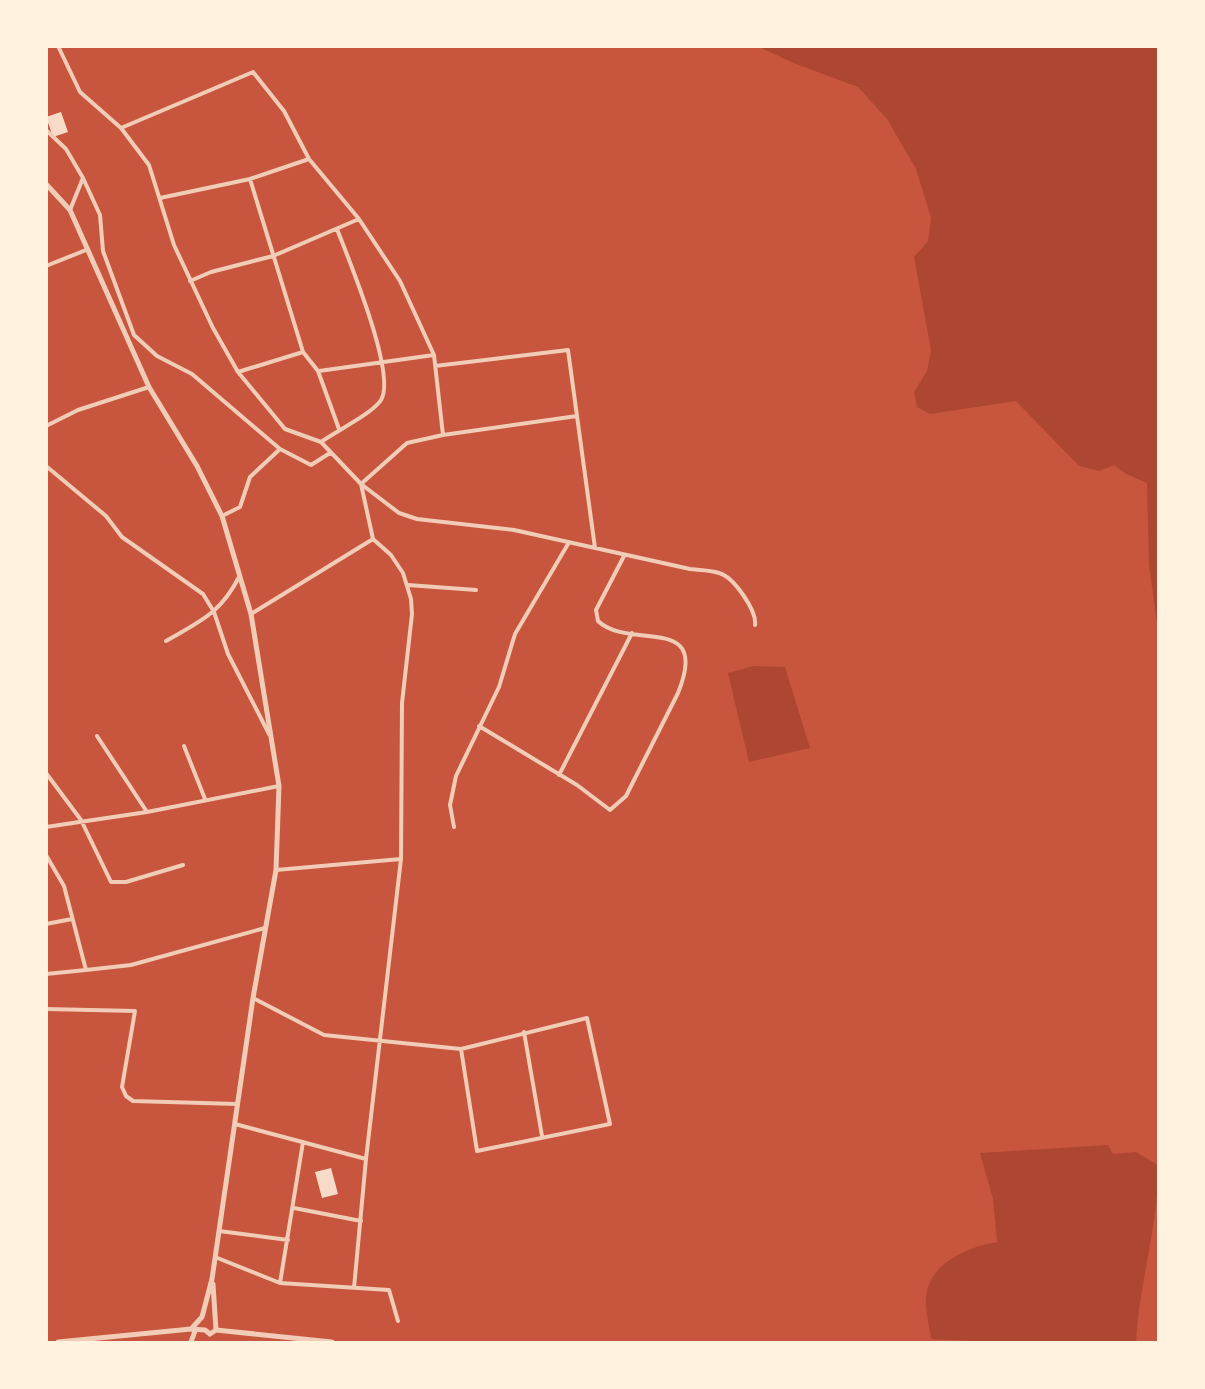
<svg xmlns="http://www.w3.org/2000/svg" width="1205" height="1389" viewBox="0 0 1205 1389" font-family="Lato,sans-serif">
  <style>
    .green { fill: #ae4732 }
    .building { fill: #f7dbc8 }
    .lines { fill: none; stroke-linecap: round; stroke-linejoin: round }
    .minor { stroke: #f1ccb7; stroke-width: 4 }
    .tertiary { stroke: #f1ccb7; stroke-width: 5 }
  </style>
  <rect width="100%" height="100%" fill="#c8553d"/>
  <!-- green -->
  <path class="green" d="M759,47H1158V631L1149,565L1147,483L1126,474L1114,465L1099,471L1079,466L1016,401L930,414L917,407L914,392L927,371L931,350L914,257L928,241L931,218L916,169L887,119L858,87L796,64Z
    M754,666L785,667L810,748L749,762L728,673Z
    M1108,1145L1113,1154L1136,1152L1158,1165C1159,1225 1139,1282 1136,1342H993L931,1339C929,1325 925,1310 926,1296C930,1262 969,1247 997,1242L993,1199L980,1153Z"/>
  <!-- building -->
  <path class="building" d="M61,112L68,132L53,137L46,117Z
    M331,1168L338,1194L322,1198L315,1172Z"/>
  <g class="lines">
    <!-- minor -->
    <path class="minor" d="M58,46L80,92L121,128L149,165L174,245L213,328L238,372L285,429L321,442L361,484L373,539
      M121,128L253,72L284,111L309,159L359,219L400,281L434,355L443,435L407,443L361,484L399,513L417,519L514,530L690,569C699,570 710,570 719,573C734,577 757,611 755,625
      M46,130L66,149L83,178L70,210
      M83,178L100,215L103,251L134,335L157,356L192,374L280,449L311,465L330,453
      M250,179L303,352L318,371L339,429
      M160,198L250,179L309,159
      M46,266L86,250
      M190,281L211,272L273,256L359,219
      M435,366L568,350L595,548
      M319,371L434,355
      M238,372L303,352
      M46,426L78,410L149,387
      M443,435L577,416
      M321,442C336,431 372,414 381,400C397,374 348,258 337,229
      M46,466L106,516L122,537L203,594L214,612L228,654L269,734
      M222,516L240,507L250,477L280,449
      M408,585L476,590
      M251,614L373,539L391,555L403,573L411,599L412,614L402,703L401,859L366,1159L354,1288
      M166,641C200,621 220,614 239,577
      M479,726L577,785L610,810L626,796L678,693C711,612 629,651 598,621L596,610L624,556
      M97,736L147,812
      M184,746L205,799
      M46,773L81,820L111,882H126L183,865
      M559,775L632,633
      M46,827L147,812L279,786
      M454,827L450,805L456,776L499,687L515,634L568,544
      M46,855L64,886L86,970L46,974
      M276,870L401,859
      M46,924L72,919
      M86,970L131,965L265,928
      M253,998L324,1035L461,1049L587,1018L610,1124L477,1151L461,1049
      M46,1009L135,1011L122,1087L126,1096L133,1101L237,1104
      M524,1032L542,1136
      M235,1124L366,1159
      M294,1208L361,1221
      M219,1231L288,1240
      M215,1257L280,1283L389,1290L398,1321
      M280,1283L303,1142"/>
    <!-- tertiary -->
    <path class="tertiary" d="M46,184L70,210L149,387L197,466L222,516L251,614L279,786L276,870L253,998L212,1279L202,1317L191,1329
      M213,1284L216,1330
      M210,1334L216,1330L332,1342
      M58,1342L191,1329L205,1330L210,1334
      M191,1342L195,1331"/>
  </g>
  <!-- border -->
  <rect width="1205" height="1389" fill="none" stroke="#fff3e0" stroke-width="96"/>
</svg>
